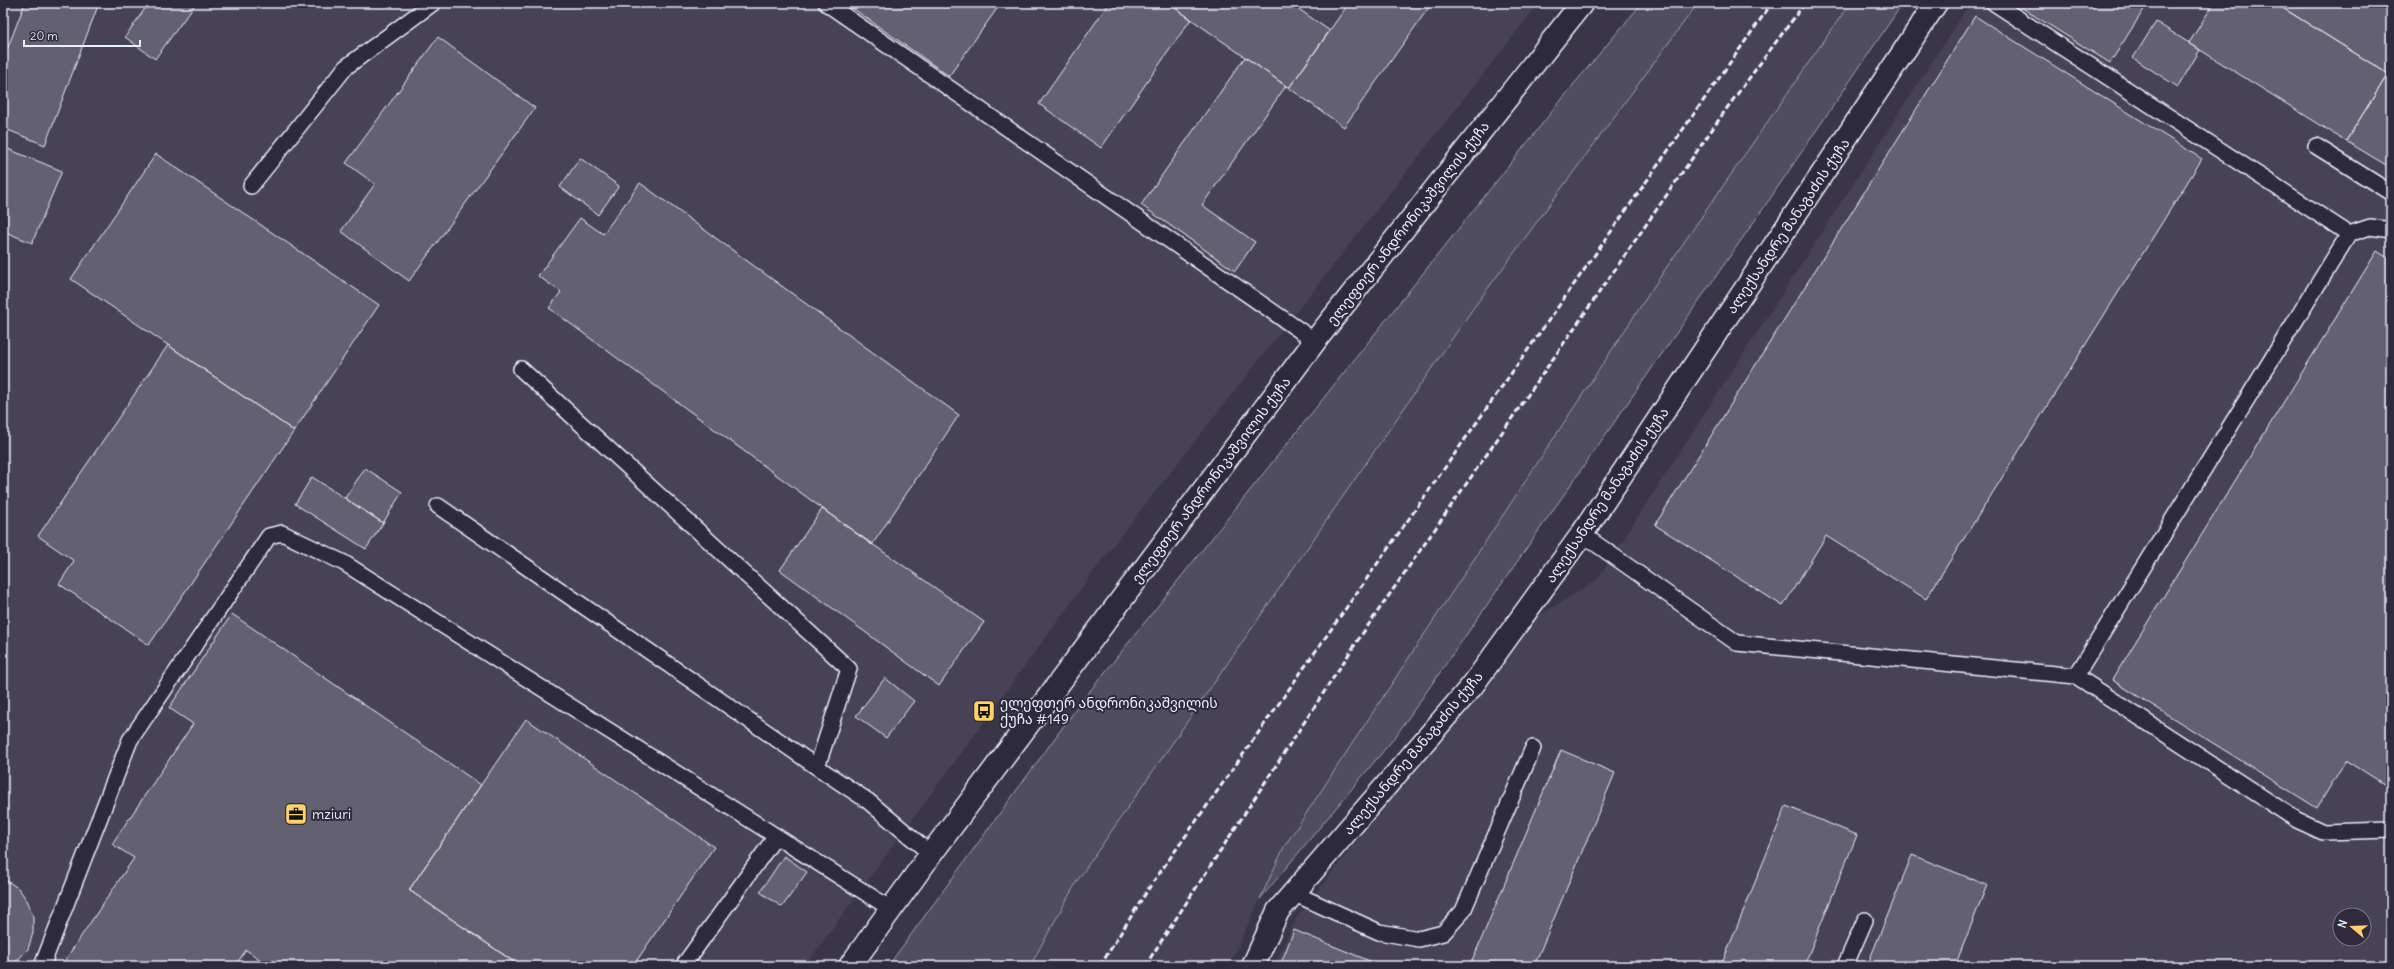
<svg xmlns="http://www.w3.org/2000/svg" width="2394" height="969" viewBox="0 0 2394 969" font-family="Delius,'Noto Sans Georgian',sans-serif">
  <style>
    .built { fill: #464354; fill-rule: evenodd }
    .green { fill: #504e5f; stroke: #9ca0ac }
    .building { fill: #636171; stroke: #e8f1f8 }
    .lines { fill: none; stroke-linecap: round; stroke-linejoin: round }
    .service-casing { stroke: #e8f1f8; stroke-width: 18 }
    .tertiary-casing { stroke: #e8f1f8; stroke-width: 25 }
    .secondary-casing { stroke: #e8f1f8; stroke-width: 25 }
    .service { stroke: #2f2a3d; stroke-width: 15 }
    .tertiary { stroke: #2f2a3d; stroke-width: 22 }
    .secondary { stroke: #2f2a3d; stroke-width: 22 }
    .rail { stroke: #e8f1f8; stroke-width: 3; stroke-dasharray: 6 3; stroke-linecap: butt }
    .labels { text-anchor: middle; stroke-width: 4; stroke-linejoin: round; paint-order: stroke }
    .street-label { font-size: 14px; fill: #e8f1f8; stroke: #2f2a3d }
    .poi-label { font-size: 14px; fill: #e8f1f8; stroke: #2f2a3d; text-anchor: start }
  </style>
  <rect width="100%" height="100%" fill="#3a3648"/>
  <filter id="ink" filterUnits="userSpaceOnUse"><feTurbulence type="fractalNoise" baseFrequency=".025" numOctaves="2"/><feDisplacementMap in="SourceGraphic" scale="8" xChannelSelector="R" yChannelSelector="G"/><feConvolveMatrix kernelMatrix="1 2 1 2 8 2 1 2 1" color-interpolation-filters="sRGB"/></filter>
  <g filter="url(#ink)">
    <!-- built -->
    <path class="built" d="M3,3H1539L1112,547L805,966H3Z
      M1698,3H1850L1664,271L1284,847L1229,966H1030L1077,881L1472,310Z
      M1970,3H2391V966H1274L1296,918L1530,621L1597,580ZM2340,915H2364V939H2340Z"/>
    <!-- green -->
    <path class="green" d="M1642,3H1698L1472,310L1077,881L1030,966H888L1082,701L1574,84Z
      M1850,3H1903L1767,203L1395,737L1260,899L1284,847L1664,271Z"/>
    <!-- building -->
    <path class="building" d="M25,3H99L45,145L3,128V60Z
      M149,3H196L155,59L125,37Z
      M845,3H1001L949,76Z
      M1109,3H1168L1191,19L1101,148L1039,104Z
      M1168,3H1294L1293,5L1330,31L1289,88Z
      M1349,3H1432L1344,127L1289,88Z
      M2014,3H2148L2110,63Z
      M2214,3H2275L2388,74L2346,141L2189,43Z
      M2275,3H2391V75L2388,74Z
      M1975,16L2202,159L1926,599L1826,536L1783,606L1655,525Z
      M2156,22L2200,50L2178,87L2133,58Z
      M438,37L535,108L409,281L341,231L375,184L346,163Z
      M1245,57L1286,86L1202,205L1255,242L1235,271L1141,205Z
      M2388,74L2391,75V168L2346,141Z
      M3,147L62,171L32,243L3,231Z
      M156,154L379,305L294,431L71,279Z
      M580,158L619,186L598,215L560,187Z
      M640,183L959,415L872,545L549,308L561,292L538,276L580,218L603,234Z
      M2377,251L2391,260V779L2387,786L2346,760L2317,808L2112,680Z
      M168,345L294,431L149,645L59,584L74,561L38,536Z
      M365,468L402,492L383,523L345,498Z
      M312,477L383,523L366,549L295,504Z
      M822,509L984,622L939,686L780,570Z
      M232,614L481,785L409,890L520,966H270L246,950L235,966H61L134,858L112,844L193,724L169,708Z
      M885,678L914,701L886,738L856,716Z
      M526,719L714,847L633,966H520L409,890Z
      M1561,750L1615,773L1534,966H1470Z
      M1786,806L1857,835L1804,966H1721Z
      M1912,855L1987,885L1955,966H1867Z
      M784,856L807,872L782,907L760,892Z
      M3,878L19,889L28,902L33,917V933L28,949L12,966H3Z
      M1294,930L1382,966H1280Z"/>
    <g class="lines">
      <!-- service casing -->
      <g class="service-casing">
        <path id="service" d="M826,3L1315,341
          M2316,146L2391,193
          M251,186L346,67L433,3
          M2349,234L2370,227L2391,230
          M521,369L849,669L817,767L868,801L931,854
          M438,506L817,767
          M1582,534L1737,643L2076,676L2349,234L1994,3
          M2076,676L2297,820L2323,832L2391,830
          M1293,893L1379,932L1419,939L1443,933L1463,911L1533,748
          M42,966L130,740L269,536L282,533L344,563L891,909
          M683,966L776,836
          M1845,966L1865,920"/>
      </g>
      <!-- tertiary casing -->
      <g class="tertiary-casing">
        <path id="tertiary" d="M1253,966L1278,911L1472,686L1582,534L1936,3"/>
      </g>
      <!-- secondary casing -->
      <g class="secondary-casing">
        <path id="secondary" d="M850,966L931,854L1315,341L1582,3"/>
      </g>
      <!-- service -->
      <use href="#service" class="service"/>
      <!-- tertiary -->
      <use href="#tertiary" class="tertiary"/>
      <!-- secondary -->
      <use href="#secondary" class="secondary"/>
      <!-- rail -->
      <path class="rail" d="M1100,966L1149,888L1772,3
        M1145,966L1358,640L1727,108L1805,3"/>
    </g>
  </g>
  <!-- icons -->
  <defs>
    <g id="bus-square" transform="scale(1.15)"><rect x="-9" y="-9" width="18" height="18" rx="4" fill="#ffd166" stroke="#2f2a3d"/><path d="M-5-6H5V4H4V6H2V4H-2V6H-4V4H-5ZM-3.5-4V0h7V-4ZM-3.5 1.2v1.5H-2V1.2ZM2 1.2v1.5H3.5V1.2Z" fill="#111"/></g>
    <g id="office-square" transform="scale(1.15)"><rect x="-9" y="-9" width="18" height="18" rx="4" fill="#ffd166" stroke="#2f2a3d"/><path d="M-6-3h4V-5.5h4V-3h4V5H-6ZM-1-4.5V-3h2v-1.5ZM-6 0V1H6V0Z" fill="#111"/></g>
  </defs>
  <g fill-rule="evenodd">
    <use href="#bus-square" x="984" y="711"/>
    <use href="#office-square" x="296" y="814"/>
  </g>
  <g class="labels">
    <!-- street labels -->
    <g class="street-label">
      <text transform="translate(1408 223) rotate(-52)" y="5">ელეფთერ ანდრონიკაშვილის ქუჩა</text>
      <text transform="translate(1788 226) rotate(-56)" y="5">ალექსანდრე მანაგაძის ქუჩა</text>
      <text transform="translate(1211 480) rotate(-53)" y="5">ელეფთერ ანდრონიკაშვილის ქუჩა</text>
      <text transform="translate(1607 495) rotate(-56)" y="5">ალექსანდრე მანაგაძის ქუჩა</text>
      <text transform="translate(1413 753) rotate(-50)" y="5">ალექსანდრე მანაგაძის ქუჩა</text>
    </g>
    <!-- poi labels -->
    <g class="poi-label">
      <text x="1000" y="708">ელეფთერ ანდრონიკაშვილის<tspan x="1000" dy="16">ქუჩა #149</tspan></text>
      <text x="312" y="819">mziuri</text>
    </g>
  </g>
  <!-- margin -->
  <rect width="2394" height="969" fill="none" stroke="#2f2a3d" stroke-width="16"/>
  <rect x="8" y="8" width="2378" height="953" fill="none" stroke="#e8f1f8" stroke-width="1.5" filter="url(#ink)"/>
  <!-- north arrow -->
  <g transform="translate(2352 927) rotate(289)"><circle r="19" fill="#2f2a3d" stroke="#797a88"/>
  <path d="M0-3L7 15L0 10L-7 15Z" fill="#ffd166"/>
  <text y="-6" font-size="11" font-weight="bold" text-anchor="middle" fill="#e8f1f8">N</text>
  </g>
  <!-- scale -->
  <path d="M24 40v6h116v-6" fill="none" stroke="#e8f1f8" stroke-width="2"/>
  <text x="30" y="40" font-size="12" fill="#e8f1f8" stroke="#2f2a3d" stroke-width="3" paint-order="stroke">20 m</text>
</svg>
